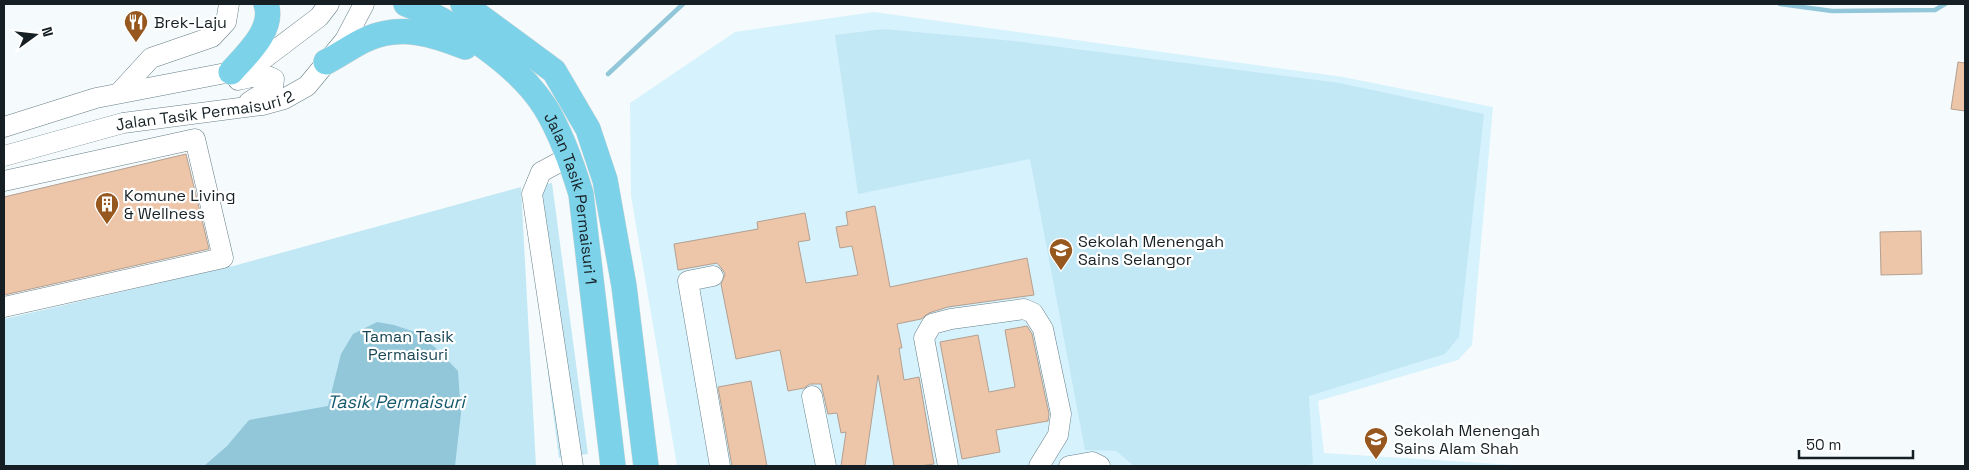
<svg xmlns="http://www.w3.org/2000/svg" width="1969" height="470" viewBox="0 0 1969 470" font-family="'Space Grotesk',sans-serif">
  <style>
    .built { fill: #d6f2fd }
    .green { fill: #c3e8f5 }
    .water { fill: #92c6d9 }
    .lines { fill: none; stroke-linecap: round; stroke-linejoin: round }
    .stream { stroke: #92c6d9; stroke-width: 4.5 }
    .building { fill: #edc5a8; stroke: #b4a091 }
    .minor-casing { stroke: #677f88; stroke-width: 21 }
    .major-casing { stroke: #d5d7d8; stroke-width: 26 }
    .minor { stroke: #fff; stroke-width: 20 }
    .major { stroke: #7cd2e9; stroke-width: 25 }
    .labels { text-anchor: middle; stroke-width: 4.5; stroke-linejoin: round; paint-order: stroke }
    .poi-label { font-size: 16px; fill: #162024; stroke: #fff; text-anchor: start }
    .street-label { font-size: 16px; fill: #162024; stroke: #fff }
    .park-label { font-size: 16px; fill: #194654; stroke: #fff }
    .water-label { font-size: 18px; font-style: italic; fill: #14596d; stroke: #fff }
  </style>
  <rect width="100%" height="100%" fill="#f5fbfc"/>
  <!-- built -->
  <path class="built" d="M874,12L1343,77L1493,107L1472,345L1458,360L1318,401L1324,453L1531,466H677L631,196L630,103L735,32Z"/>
  <!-- green -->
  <path class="green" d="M884,29L1014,41L1340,83L1484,114L1459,337L1445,354L1309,396L1313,464L1304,466H1134L1116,451L1085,450L1030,159L858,194L835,35Z
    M552,183L588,454L559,458L524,187Z
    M521,187L536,466H4V319L237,265Z"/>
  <!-- water -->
  <path class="water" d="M377,322L394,325L418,333L438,350L458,371L461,413L455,466H204L227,446L249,420L328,406L341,354L353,334Z"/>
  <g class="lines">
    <!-- stream -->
    <path class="stream" d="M1780,4L1832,11L1935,10L1945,4
      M608,74L683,4"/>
  </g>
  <!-- building -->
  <path class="building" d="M1958,62L1965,63V111L1951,109Z
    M186,154L209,249L4,295V197Z
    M875,206L890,287L1027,258L1034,295L948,307L929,313L921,319L897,324L902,348H899L904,380L919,377L934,464L919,466H894L878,375L865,466H841L846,432L841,433L837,413L828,414L821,384H810L804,388L788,391L780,350L736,359L721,284L725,274L722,269L717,263L678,270L674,244L758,229L757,222L805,213L810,240L798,242L806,283L858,275L852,246L840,248L836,227L848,225L846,212Z
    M1921,231L1922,274L1881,275L1880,232Z
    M1027,326L1032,334L1049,414L1048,421L996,430L1000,452L962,459L940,342L978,335L989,392L1015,387L1005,330Z
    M751,381L767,466H732L718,387Z"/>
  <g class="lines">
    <!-- minor casing -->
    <g class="minor-casing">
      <g id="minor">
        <path d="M238,80C249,78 264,72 274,79L273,87L249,102"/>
        <path d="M119,93L151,58L212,37L226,22L229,4"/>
        <path d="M4,127L96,98L231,72L253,67L319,17L329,4"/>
        <path id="s1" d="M4,156L123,123L262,105L284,99L307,86L345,40L364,4"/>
        <path d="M569,157L541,172L532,194L573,466"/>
        <path d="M4,181L195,139L223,258L4,307"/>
        <path d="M713,276L688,281L720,466"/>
        <path d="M812,396L826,466"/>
        <path d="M948,466L924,338L932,324L951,319L1024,309L1033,313L1043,329L1061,414L1058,435L1039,466"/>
        <path d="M1069,466L1092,462L1100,466"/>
      </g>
    </g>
    <!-- major casing -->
    <g class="major-casing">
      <g id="major">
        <path id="s2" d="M406,4C453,21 518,64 545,107C561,133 572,164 581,194L613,466"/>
        <path d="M463,4L554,71L588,129L605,180L624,286L646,466"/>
        <path d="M326,62C340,55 353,45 367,39C401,24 433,34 465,47"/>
        <path d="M231,72C246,55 275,29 266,4"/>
      </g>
    </g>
    <!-- minor -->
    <use href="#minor" class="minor"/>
    <!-- major -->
    <use href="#major" class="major"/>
  </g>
  <!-- icons -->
  <defs>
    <g id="restaurant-pin" transform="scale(1.25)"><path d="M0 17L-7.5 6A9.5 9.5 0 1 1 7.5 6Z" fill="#97581f" stroke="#fff"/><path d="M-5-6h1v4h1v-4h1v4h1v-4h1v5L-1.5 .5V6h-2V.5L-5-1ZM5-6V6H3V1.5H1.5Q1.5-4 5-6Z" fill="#fff"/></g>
    <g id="building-pin" transform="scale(1.25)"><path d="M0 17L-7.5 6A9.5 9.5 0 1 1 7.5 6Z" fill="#97581f" stroke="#fff"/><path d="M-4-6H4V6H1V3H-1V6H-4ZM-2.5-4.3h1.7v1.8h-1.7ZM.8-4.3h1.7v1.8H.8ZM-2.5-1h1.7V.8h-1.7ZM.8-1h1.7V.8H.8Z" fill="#fff"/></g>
    <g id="school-pin" transform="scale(1.25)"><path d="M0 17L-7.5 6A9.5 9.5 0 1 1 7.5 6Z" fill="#97581f" stroke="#fff"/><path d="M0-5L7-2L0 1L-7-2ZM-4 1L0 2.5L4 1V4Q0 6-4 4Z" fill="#fff"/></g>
  </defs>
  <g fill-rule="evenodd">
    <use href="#restaurant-pin" x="136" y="22"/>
    <use href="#building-pin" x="107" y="204"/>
    <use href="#school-pin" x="1061" y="250"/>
    <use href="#school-pin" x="1376" y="439"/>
  </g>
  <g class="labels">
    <!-- poi labels -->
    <g class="poi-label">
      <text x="154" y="28">Brek-Laju</text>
      <text x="124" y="201">Komune Living<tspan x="124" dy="18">&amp; Wellness</tspan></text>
      <text x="1078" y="247">Sekolah Menengah<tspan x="1078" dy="18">Sains Selangor</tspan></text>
      <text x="1394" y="436">Sekolah Menengah<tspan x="1394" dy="18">Sains Alam Shah</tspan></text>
    </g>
    <!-- street labels -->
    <g class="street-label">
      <text dy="6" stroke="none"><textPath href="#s1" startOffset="206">Jalan Tasik Permaisuri 2</textPath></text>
      <text dy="6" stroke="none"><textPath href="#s2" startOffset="272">Jalan Tasik Permaisuri 1</textPath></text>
    </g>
    <!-- park labels -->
    <g class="park-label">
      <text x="408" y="342">Taman Tasik<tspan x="408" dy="18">Permaisuri</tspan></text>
    </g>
    <!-- water labels -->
    <g class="water-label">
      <text x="396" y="408">Tasik Permaisuri</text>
    </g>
  </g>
  <!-- border -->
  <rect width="1969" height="470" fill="none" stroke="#162024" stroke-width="10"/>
  <!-- north arrow -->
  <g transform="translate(35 35) rotate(75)" stroke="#ffffff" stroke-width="4" paint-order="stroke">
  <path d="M0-4L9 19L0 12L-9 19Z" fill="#162024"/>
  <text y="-8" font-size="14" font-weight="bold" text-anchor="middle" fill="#162024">N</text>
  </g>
  <!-- scale -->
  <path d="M1799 450v8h114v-8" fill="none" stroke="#162024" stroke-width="2.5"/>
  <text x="1806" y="450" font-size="15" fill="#162024" stroke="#ffffff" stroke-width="4" paint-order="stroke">50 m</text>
</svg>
